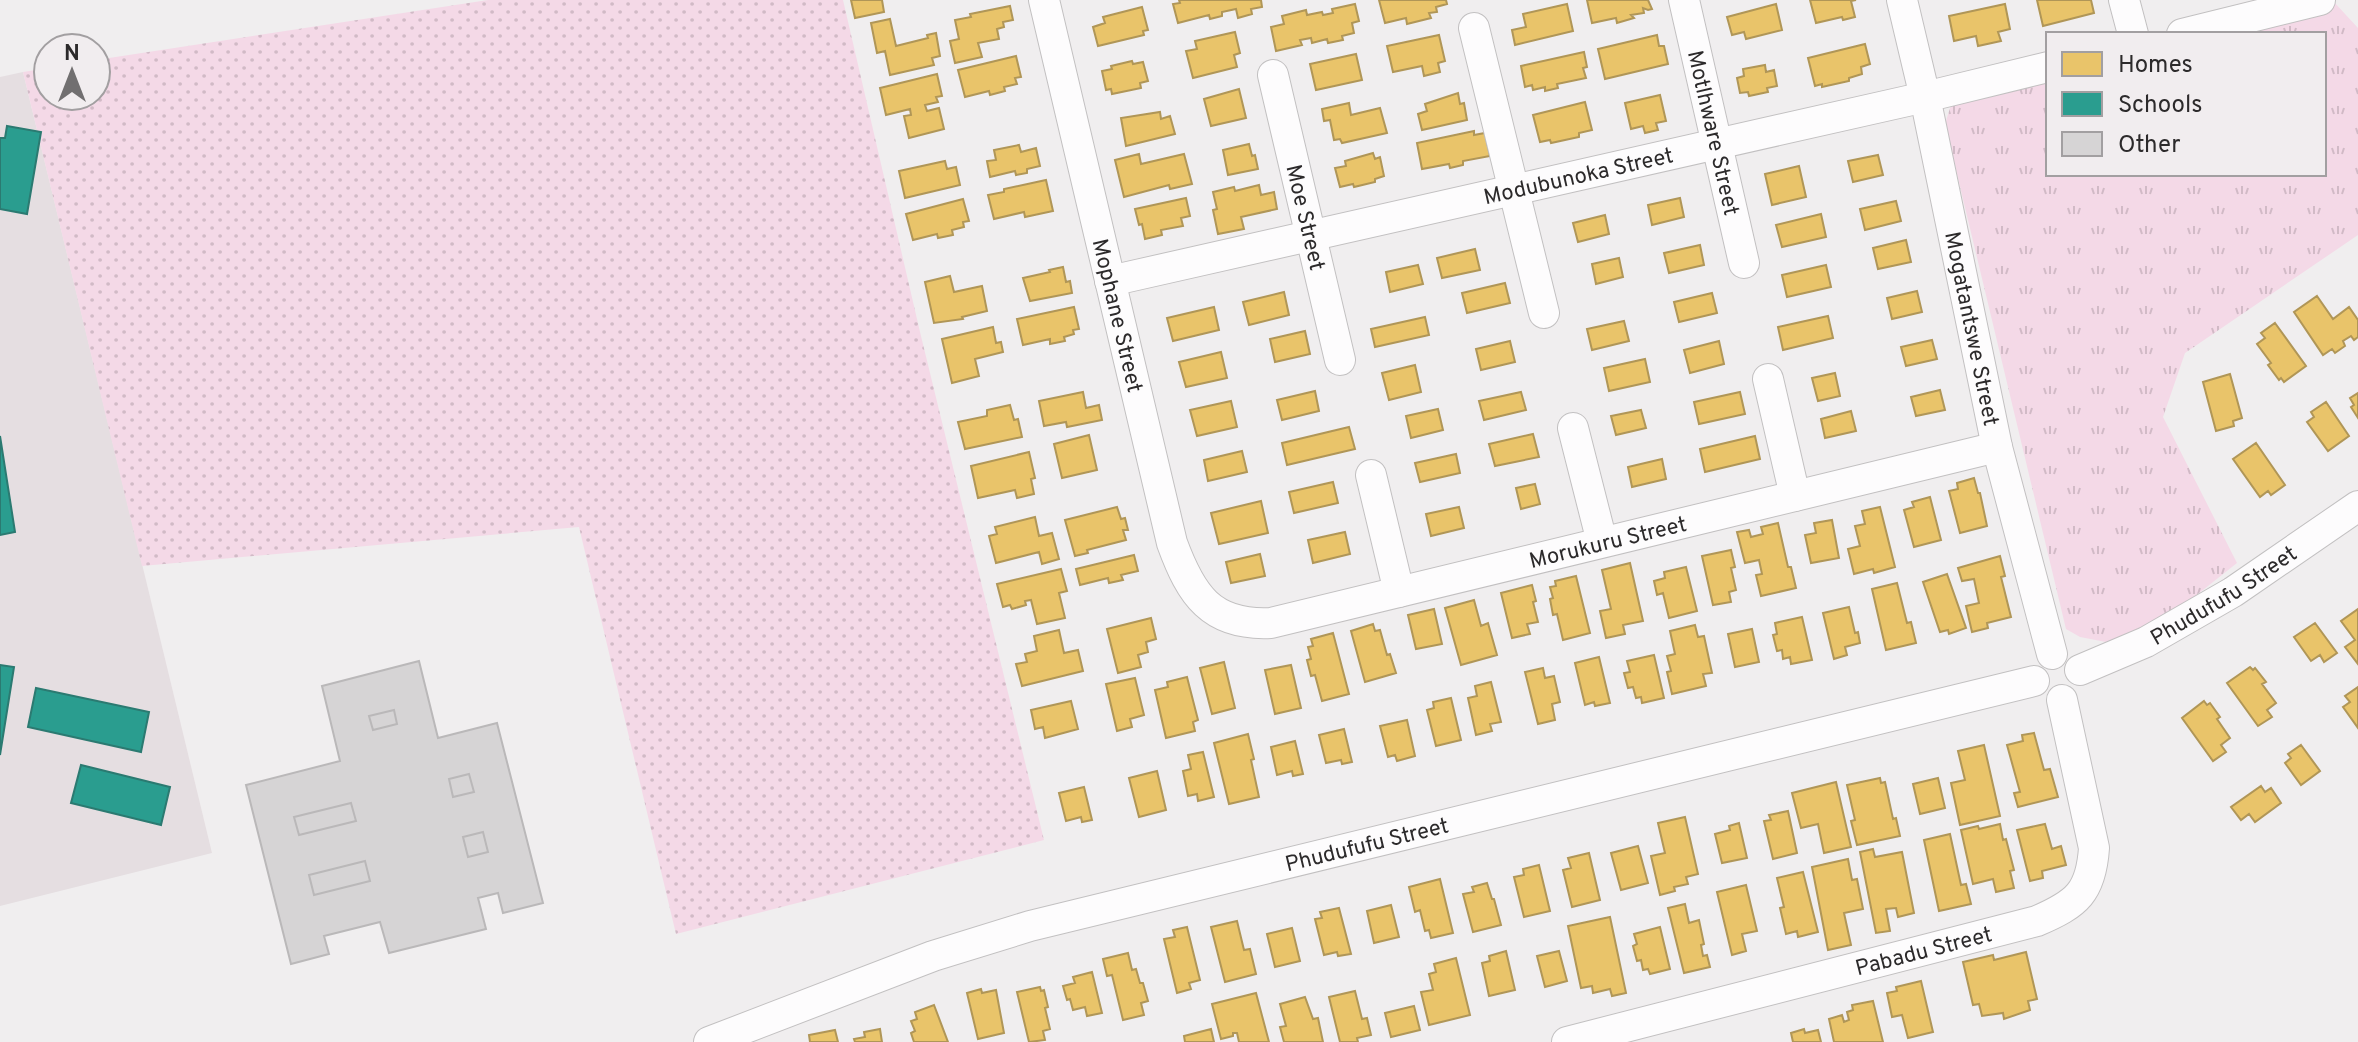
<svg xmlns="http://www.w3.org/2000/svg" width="2358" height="1042" viewBox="0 0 2358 1042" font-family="Overpass,sans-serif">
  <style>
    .built { fill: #e5dee1 }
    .grass { fill: url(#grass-dots) }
    .park { fill: url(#park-tufts) }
    .homes { fill: #e9c46a; stroke: #b09657; stroke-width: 2 }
    .schools { fill: #2a9d8f; stroke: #2b7a71; stroke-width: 2 }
    .building { fill: #d6d4d5; stroke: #bab8b9; stroke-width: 2; fill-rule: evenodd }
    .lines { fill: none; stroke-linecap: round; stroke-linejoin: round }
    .minor-casing { stroke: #c2c0c1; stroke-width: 32 }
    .minor { stroke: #fdfcfd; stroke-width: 30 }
    .labels { text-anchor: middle; stroke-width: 8; stroke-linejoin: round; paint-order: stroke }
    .street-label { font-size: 22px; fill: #2c2a2b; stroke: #f1edef }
  </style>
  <defs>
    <pattern id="grass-dots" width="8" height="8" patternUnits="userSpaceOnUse" patternTransform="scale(2)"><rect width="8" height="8" fill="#f4d9e7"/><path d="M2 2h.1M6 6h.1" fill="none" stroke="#d1bac6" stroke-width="1.8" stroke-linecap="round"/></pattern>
    <pattern id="park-tufts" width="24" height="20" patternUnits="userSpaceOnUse" patternTransform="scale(2)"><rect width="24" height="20" fill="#f4d9e7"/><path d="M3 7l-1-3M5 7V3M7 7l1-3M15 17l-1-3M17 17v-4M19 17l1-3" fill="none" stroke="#d1bac6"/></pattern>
  </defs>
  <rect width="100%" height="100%" fill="#f0eeef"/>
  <!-- built -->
  <path class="built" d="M23,72L212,853L0,906V77Z"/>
  <!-- grass -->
  <path class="grass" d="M488,0H843L920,332L1044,840L676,934L579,527L142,566L23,72L48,68V96H96V60Z"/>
  <!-- park -->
  <path class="park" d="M2334,2L2358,28V235L2185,353L2163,417L2237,563L2155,628L2106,642L2080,637L2066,629L1945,124L1951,105L2048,71V174H2324V34H2201Z"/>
  <!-- homes -->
  <path class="homes" d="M851,0H882L884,12L855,18Z
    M1179,0H1261L1262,7L1251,9L1252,14L1238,18L1236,9L1222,12V16L1210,19L1209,15L1178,23L1173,4L1180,3Z
    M1379,0H1446L1447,4L1436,7L1437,12L1429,13L1431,18L1407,24L1406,18L1385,23Z
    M1587,0H1648L1652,9L1648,10L1643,8L1644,13L1631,15L1634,18L1617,23L1616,18L1592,23Z
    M1810,0H1856L1851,1L1855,17L1843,20L1842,17L1816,23Z
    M2037,0H2091L2094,13L2043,26Z
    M1355,4L1359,21L1352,23L1354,33L1342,36L1343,40L1328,43L1327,39L1312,43L1311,38L1300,40L1302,45L1276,51L1271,27L1284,24L1282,16L1306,10L1307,15L1322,12L1323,15L1333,13L1332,9Z
    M1567,4L1573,31L1515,45L1512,30L1526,27L1523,14Z
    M1776,4L1782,30L1746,39L1744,32L1732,35L1727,17Z
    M2005,4L2010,29L1998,32L2001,41L1978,46L1976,36L1954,41L1949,16Z
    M1010,6L1013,20L1003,22L1004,27L997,29L999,39L978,43L982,57L955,63L950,41L959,39L955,20L971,17L970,14Z
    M1142,7L1148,30L1143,31L1144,35L1098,46L1093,27L1105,23L1103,17Z
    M890,19L896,46L928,38L927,35L936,33L940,56L932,58L934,65L890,75L885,51L877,53L871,23Z
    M1235,32L1240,53L1234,55L1237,67L1193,78L1186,51L1197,49L1195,41Z
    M1439,35L1445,61L1438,63L1440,72L1424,76L1422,66L1393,72L1387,46Z
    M1657,35L1659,46H1664L1668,64L1605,79L1598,49Z
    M1865,44L1870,64L1861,67L1862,74L1849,78V81L1822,87V84L1815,86L1808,58Z
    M1584,52L1587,67L1583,68L1586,78L1557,84L1558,88L1545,91V87L1533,90L1532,85L1525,87L1521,66Z
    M1356,54L1362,80L1316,90L1310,64Z
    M1016,56L1021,77L1015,78L1017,84L1004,87L1005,91L990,95L989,91L965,97L958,70Z
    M1132,61L1133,64L1143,62L1148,81L1140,83L1141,88L1112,94L1111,89L1106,90L1102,71L1112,69L1111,66Z
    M1765,65L1766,72L1774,70L1777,86L1767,88L1768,92L1749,96L1748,92L1740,93L1737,78L1744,76L1743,69Z
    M937,74L942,96L936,97L938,102L925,105L927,111L939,108L944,129L909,138L904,116L911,115L910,109L886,115L880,88Z
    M1239,89L1246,118L1211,126L1204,99Z
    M1458,93L1460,104L1464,103L1467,120L1422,130L1418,114L1427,111L1425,104Z
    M1660,95L1666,121L1656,123L1658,130L1645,133L1643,126L1631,129L1625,103Z
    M1585,102L1592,130L1579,133V137L1551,143L1550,140L1540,142L1533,115Z
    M1349,103L1351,115L1380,108L1387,133L1342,143L1340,139L1334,140L1330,120L1324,121L1322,109Z
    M1160,112L1161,119L1170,116L1175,134L1126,146L1121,118Z
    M1474,131V135L1485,133L1490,156L1463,161V165L1450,168L1449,164L1422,169L1417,143Z
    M1249,144L1252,156L1255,155L1258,169L1228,175L1223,150Z
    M1019,145L1021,152L1036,148L1040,166L1027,169V173L1016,175L1015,171L990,177L987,161L996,160L994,150Z
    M1373,153L1375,159L1380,157L1384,176L1375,179V182L1354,187L1353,184L1340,187L1335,168L1346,166L1345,161Z
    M1139,154L1141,164L1184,154L1192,184L1170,189L1169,185L1124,197L1115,160Z
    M1878,155L1883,175L1853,182L1848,161Z
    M945,161L947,169L956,167L960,185L905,198L899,171Z
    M1799,166L1806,197L1772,205L1765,174Z
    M1046,180L1053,211L1025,217L1024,212L994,219L988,195L1004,192V189Z
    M1259,185L1261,195L1274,192L1277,209L1241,217L1244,229L1218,234L1213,210L1217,209L1213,192L1234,187L1235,191Z
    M1186,198L1190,216L1181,218L1183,226L1161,230L1162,235L1145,239L1142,224L1139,225L1135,209Z
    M1680,198L1684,217L1652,225L1648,205Z
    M963,199L969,221L963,222L964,227L952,230L953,235L938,238L937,234L913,240L906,214Z
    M1896,201L1901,221L1865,230L1860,209Z
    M1821,214L1826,237L1782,247L1776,225Z
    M1605,215L1609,234L1578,242L1573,223Z
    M1906,240L1911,262L1878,269L1873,248Z
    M1700,245L1704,265L1669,273L1664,253Z
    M1475,249L1480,270L1442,278L1437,258Z
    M1619,258L1623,277L1596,284L1592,264Z
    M1418,265L1423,284L1390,292L1386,272Z
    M1826,265L1831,287L1787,297L1782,275Z
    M1063,267L1066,282L1070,281L1072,293L1030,301L1023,278L1050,272L1049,270Z
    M950,276L954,292L982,286L987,311L962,317L963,319L934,323L925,282Z
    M1505,283L1510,303L1467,313L1462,293Z
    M1917,291L1922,312L1892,319L1887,298Z
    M1284,292L1289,315L1249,325L1243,302Z
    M1712,293L1717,313L1679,322L1674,302Z
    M2317,296L2333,319L2349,307L2358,320V337L2354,340L2351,336L2343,341L2345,346L2335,353L2332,349L2323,355L2294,312Z
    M1074,307L1079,329L1073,330L1074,334L1064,337L1065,341L1050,344V339L1023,345L1017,319Z
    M1214,307L1219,330L1173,341L1167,318Z
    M1828,316L1833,338L1783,350L1778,327Z
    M1425,317L1429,335L1375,347L1371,329Z
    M1624,321L1629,341L1592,350L1587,329Z
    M2275,323L2306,366L2284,382L2281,378L2279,380L2268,365L2271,363L2257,344L2265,338L2261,333Z
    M993,327L996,343L1001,342L1003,352L975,359L979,376L952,383L942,339Z
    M1305,331L1310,354L1275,362L1270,339Z
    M1932,340L1937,359L1906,366L1901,347Z
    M1510,341L1515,362L1481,370L1476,349Z
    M1719,341L1724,364L1690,373L1684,350Z
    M1221,352L1227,378L1186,387L1179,362Z
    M1645,359L1650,382L1609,391L1604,368Z
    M1415,365L1421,392L1389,400L1382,373Z
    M1835,373L1840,396L1818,401L1812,378Z
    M2230,374L2242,418L2233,421L2234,426L2216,431L2203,382Z
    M1940,390L1945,410L1916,416L1911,397Z
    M1315,391L1319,411L1282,420L1277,400Z
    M1083,392L1086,408L1099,405L1102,420L1067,427L1066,422L1044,426L1039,401Z
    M1521,392L1526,410L1484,420L1479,401Z
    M1740,392L1745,414L1699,424L1694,402Z
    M2358,393V418L2351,407L2354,405L2350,398Z
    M1231,401L1237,427L1197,436L1190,410Z
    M2326,402L2349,436L2328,451L2307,422L2314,417L2311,412Z
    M1010,405L1014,420L1018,419L1022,437L965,449L958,422L987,416V410Z
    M1438,409L1443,430L1411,438L1406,416Z
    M1641,410L1646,428L1616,435L1611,416Z
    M1851,411L1856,431L1825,438L1821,419Z
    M1349,427L1355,449L1287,465L1282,443Z
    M1533,434L1539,457L1495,466L1489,444Z
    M1089,435L1097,470L1062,478L1054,444Z
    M1755,436L1760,459L1705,472L1700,449Z
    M2256,443L2285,485L2271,495L2268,491L2260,497L2233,459Z
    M1242,451L1247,472L1208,481L1204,460Z
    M1029,452L1035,478L1031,479L1034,494L1017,498L1015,490L978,498L971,466Z
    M1456,454L1460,473L1420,482L1415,463Z
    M1662,459L1666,479L1632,487L1628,467Z
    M1974,478L1978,493H1980L1987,526L1960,533L1949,491L1958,489L1957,483Z
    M1333,482L1338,503L1294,513L1289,492Z
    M1535,484L1540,504L1521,509L1516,488Z
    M1930,497L1941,540L1914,547L1904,510L1914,507L1912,502Z
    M1261,501L1268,533L1219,544L1211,513Z
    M1117,507L1121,519L1125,518L1128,530H1123L1126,540L1087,550L1088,553L1075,556L1065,520Z
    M1459,507L1464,528L1431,536L1426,514Z
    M1880,507L1895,567L1874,573L1873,569L1854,574L1848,549L1860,546L1855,526L1865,524L1862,511Z
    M1035,517L1039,536L1052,533L1059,559L1042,564L1039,552L996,563L989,536L997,534L995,527Z
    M1832,520L1839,558L1811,563L1805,535L1816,533L1814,523Z
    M1778,523L1788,567H1791L1796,588L1761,596L1756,575L1762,574L1759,560L1745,563L1737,532L1749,530L1751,537L1763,534L1761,527Z
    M1345,532L1350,554L1313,563L1308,540Z
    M1731,550L1735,567L1731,568L1736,590L1729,592L1731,602L1713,605L1702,556Z
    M1260,554L1265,576L1231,583L1226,562Z
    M1134,555L1138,571L1121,575L1123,580L1109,583L1108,578L1080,585L1076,569Z
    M2000,556L2005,576L2001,577L2011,617L1987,623L1988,628L1972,632L1966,606L1979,603L1974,579L1962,581L1958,568Z
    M1630,563L1643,621L1623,625L1625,634L1606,638L1600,611L1611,609L1602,570Z
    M1686,567L1697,611L1669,618L1663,593L1657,595L1654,581L1665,578L1664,572Z
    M1061,569L1067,591L1059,593L1065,618L1037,624L1031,600L1025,601L1026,605L1012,609L1010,605L1003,607L997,584Z
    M1947,574L1966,628L1949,634L1948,630L1940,632L1923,582Z
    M1576,576L1590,633L1563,640L1557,614L1553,615L1550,599L1553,598L1550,587L1556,586L1555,581Z
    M1897,583L1907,623L1911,622L1916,643L1886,650L1872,589Z
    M1532,585L1536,601L1533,602L1538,622L1527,624L1530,634L1512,638L1501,593Z
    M1474,600L1481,626L1488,623L1497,655L1461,665L1445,608Z
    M1849,607L1855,633L1858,632L1860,643L1845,647L1847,655L1834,659L1823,613Z
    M1434,609L1442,644L1416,649L1408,615Z
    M2358,609V664L2345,647L2355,640L2341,621Z
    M1802,617L1812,660L1791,664L1790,657L1783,659L1782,650L1777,651L1773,635L1777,634L1775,623Z
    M1151,618L1156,639L1146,642L1148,652L1138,655L1141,667L1118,673L1107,629Z
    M2315,623L2337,653L2324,662L2320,655L2311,661L2294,637Z
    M1373,624L1375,631L1380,630L1387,655L1390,654L1396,673L1365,682L1351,631Z
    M1695,625L1698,637L1704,636L1712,673L1703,674L1706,686L1672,694L1667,672L1671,671L1667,656L1675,654L1670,631Z
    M1752,629L1759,662L1735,667L1728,634Z
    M1059,630L1064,653L1078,650L1083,671L1022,686L1016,664L1027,662L1025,654L1037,651L1034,636Z
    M1333,633L1349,694L1322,701L1315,675L1311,676L1307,660L1311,659L1308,647L1313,646L1311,639Z
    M1654,655L1664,698L1642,703L1641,697L1636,698L1633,687L1628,688L1624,673L1630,672L1627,661Z
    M1599,657L1610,703L1595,706L1594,702L1585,705L1575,663Z
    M1224,662L1235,708L1212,714L1200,668Z
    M1291,665L1301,708L1275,714L1265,670Z
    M2250,667L2253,670L2255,668L2266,682L2262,684L2276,703L2267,710L2272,717L2258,726L2227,683Z
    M1543,668L1545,678L1554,676L1560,702L1552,704L1555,720L1538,724L1525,672Z
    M1187,677L1198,720L1193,722L1195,731L1166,738L1155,690L1168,687L1167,682Z
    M1135,678L1144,715L1130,719L1132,727L1117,731L1106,684Z
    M1491,682L1501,722L1490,724L1492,731L1476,735L1468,698L1477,696L1475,686Z
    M2358,687V728L2343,707L2350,702L2345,696Z
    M1451,698L1461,740L1436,746L1427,710L1434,708L1433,702Z
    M1071,701L1078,729L1045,738L1043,727L1035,729L1031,710Z
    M2204,701L2207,705L2210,703L2220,717L2217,719L2230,738L2221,745L2226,752L2213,761L2182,718Z
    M1407,720L1415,756L1397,761L1395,755L1388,757L1380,726Z
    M1344,729L1352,762L1342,764L1341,760L1326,763L1319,735Z
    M2034,733L2044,770L2050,769L2058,797L2018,807L2014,793L2020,792L2007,745L2023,741L2022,735Z
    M1248,734L1254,759L1251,760L1259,797L1229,804L1214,743Z
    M1295,741L1303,774L1293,776L1292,771L1277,775L1271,747Z
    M1984,745L2000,816L1960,825L1951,783L1965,780L1958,751Z
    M2301,745L2320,771L2301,785L2285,763L2291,758L2288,754Z
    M1203,752L1214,797L1198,801L1197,794L1188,796L1183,771L1191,769L1188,755Z
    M1157,771L1166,810L1139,817L1129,778Z
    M1880,778L1881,783L1885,782L1893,819L1896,818L1900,836L1857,845L1851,821L1855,820L1847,785Z
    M1938,778L1945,808L1920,814L1913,784Z
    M1836,782L1851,847L1824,853L1818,824L1801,828L1792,793Z
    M2261,786L2265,792L2271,788L2281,803L2255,822L2249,814L2241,820L2231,807Z
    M1084,787L1092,820L1082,822L1081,817L1066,821L1059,793Z
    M1788,811L1797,853L1773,859L1764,821L1771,820L1769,815Z
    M1685,817L1698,874L1686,877L1688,884L1674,887L1675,891L1660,895L1651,856L1665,853L1658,823Z
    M1739,823L1747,858L1722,863L1715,834L1730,830L1729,826Z
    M2000,824L2003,840L2006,839L2014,870L2010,871L2014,888L1996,892L1993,879L1973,884L1961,830L1978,826L1979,829Z
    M2045,824L2052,849L2061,846L2066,865L2042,871L2043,878L2030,881L2017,830Z
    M1950,834L1961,885L1966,884L1971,904L1939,911L1924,840Z
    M1638,846L1648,883L1621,890L1611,853Z
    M1873,849L1875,857L1902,852L1914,913L1898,917L1896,908L1886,909L1890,931L1876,933L1860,852Z
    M1589,853L1600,900L1572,907L1563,870L1571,868L1568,858Z
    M1848,859L1852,880L1857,879L1863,909L1844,913L1851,945L1828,950L1812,867Z
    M1539,865L1550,911L1524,917L1514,877L1524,875L1523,869Z
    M1803,872L1818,932L1798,937L1797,931L1786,934L1780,908L1784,907L1777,878Z
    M1440,879L1453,933L1431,938L1429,930L1425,931L1420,910L1415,912L1409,887Z
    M1487,883L1492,899H1494L1501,925L1473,932L1463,894L1474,892L1472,887Z
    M1746,885L1757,931L1742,934L1746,951L1732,955L1717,892Z
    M1685,904L1689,923L1699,920L1704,944L1701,945L1703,956L1707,955L1710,967L1684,973L1668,908Z
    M1391,905L1399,937L1374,943L1367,911Z
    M1339,908L1351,954L1338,956L1337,952L1324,955L1315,919L1322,918L1320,912Z
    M1610,917L1626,993L1612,996L1610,989L1593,993L1592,986L1581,988L1568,926Z
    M1237,921L1244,950L1250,949L1256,974L1225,982L1211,927Z
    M1187,927L1200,980L1189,983L1191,989L1177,993L1164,939L1175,937L1173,930Z
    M1660,927L1670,969L1650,974L1648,969L1643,970L1641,960L1637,961L1633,946L1637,944L1634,934Z
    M1292,928L1300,961L1275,967L1267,934Z
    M1506,951L1515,990L1489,996L1482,963L1490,961L1489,956Z
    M1559,951L1567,981L1545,987L1537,956Z
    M2026,952L2037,999L2028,1001L2030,1010L2004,1019L2003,1013L1982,1016L1979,1004L1973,1005L1963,962L1993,955L1994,960Z
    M1128,953L1132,970L1136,969L1140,983H1143L1148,1001L1141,1003L1144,1015L1123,1020L1112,975L1107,976L1103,959Z
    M1456,958L1470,1015L1429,1025L1421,992L1433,990L1429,974L1436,972L1434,964Z
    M1092,972L1102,1013L1087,1016L1085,1007L1073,1010L1070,999L1067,1000L1063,986L1075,983L1073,977Z
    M1921,981L1933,1032L1908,1038L1902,1015L1892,1017L1887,993L1897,991L1896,987Z
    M1040,987L1041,991L1044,990L1048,1007L1045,1008L1050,1029L1043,1031L1045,1040L1029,1042L1017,992Z
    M981,989L982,993L996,990L1004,1033L978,1039L967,993Z
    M1355,991L1362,1019L1367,1018L1371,1035L1357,1038L1358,1042H1340L1329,997Z
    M1256,993L1269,1042H1239L1237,1033H1233V1036L1221,1039L1212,1004Z
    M1305,997L1313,1019L1318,1018L1323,1042H1284L1280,1027L1286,1026L1280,1004Z
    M1873,1001L1883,1042H1834L1829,1019L1842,1015L1844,1022L1849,1020L1847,1012L1853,1010L1852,1005Z
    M934,1005L948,1042H914L911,1033L915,1031L911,1021L917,1019L915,1012Z
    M1414,1006L1420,1030L1391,1037L1385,1013Z
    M880,1029L882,1042H855L854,1039L865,1037L864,1032Z
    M1211,1029L1214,1042H1185L1184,1036Z
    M1804,1029L1805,1033L1818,1030L1821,1042H1793L1791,1033Z
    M835,1030L838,1042H810L809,1035Z"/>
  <!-- schools -->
  <path class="schools" d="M7,126L41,132L27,214L0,209V138H5Z
    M0,436L15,532L0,535Z
    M0,665L14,667L0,755Z
    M36,688L149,712L141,752L28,727Z
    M81,765L170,787L161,825L71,803Z"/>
  <!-- building -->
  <path class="building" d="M419,661L438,738L497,723L543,903L503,913L498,893L478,898L486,929L389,953L380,922L324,936L329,954L291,964L246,785L340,761L322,686ZM394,710L397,724L373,730L369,716ZM469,774L474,792L453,797L449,779ZM351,803L356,821L299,835L294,817ZM483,832L488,852L468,857L463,837ZM365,861L370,881L314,895L309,875Z
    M394,710L397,724L373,730L369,716Z
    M469,774L474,792L453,797L449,779Z
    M351,803L356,821L299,835L294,817Z
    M483,832L488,852L468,857L463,837Z
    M365,861L370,881L314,895L309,875Z"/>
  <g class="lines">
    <!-- minor casing -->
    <g class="minor-casing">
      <g id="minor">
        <path id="s1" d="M1044,0L1172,543C1191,595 1211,626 1271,623L1997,447"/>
        <path id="s2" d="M1684,0L1744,263"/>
        <path id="s3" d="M1902,0L1925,97L1997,447L2052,654"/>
        <path d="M2124,0L2133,34"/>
        <path d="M1474,28L1544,313"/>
        <path d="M2182,34L2320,0"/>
        <path id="s4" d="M1273,75L1340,360"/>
        <path id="s5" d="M1110,281L1925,97L2048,67"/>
        <path d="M1768,379L1795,496"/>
        <path d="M1573,428L1602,542"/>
        <path d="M1371,475L1399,592"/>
        <path id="s6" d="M2080,670L2146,642L2233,592L2358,506"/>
        <path id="s7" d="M709,1042L933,956L1030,926L2034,681"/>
        <path id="s8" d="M1567,1042L2037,921C2077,904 2091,892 2094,848L2062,700"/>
      </g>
    </g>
    <!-- minor -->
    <use href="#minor" class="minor"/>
  </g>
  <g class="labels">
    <!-- street labels -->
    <g class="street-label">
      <text dy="8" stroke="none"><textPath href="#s2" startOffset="136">Motlhware Street</textPath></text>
      <text dy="8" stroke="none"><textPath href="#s5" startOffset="480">Modubunoka Street</textPath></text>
      <text dy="8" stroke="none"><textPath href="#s4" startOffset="146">Moe Street</textPath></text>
      <text dy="8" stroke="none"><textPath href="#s1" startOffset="324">Mophane Street</textPath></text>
      <text dy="8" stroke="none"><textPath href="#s3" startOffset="336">Mogatantswe Street</textPath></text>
      <text dy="8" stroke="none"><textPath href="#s1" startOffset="1044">Morukuru Street</textPath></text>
      <text dy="8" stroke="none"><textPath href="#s6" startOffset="162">Phudufufu Street</textPath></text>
      <text dy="8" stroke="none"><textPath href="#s7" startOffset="688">Phudufufu Street</textPath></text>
      <text dy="8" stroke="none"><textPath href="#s8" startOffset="368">Pabadu Street</textPath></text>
    </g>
  </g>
  <!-- legend -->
  <rect x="2046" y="32" width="280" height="144" fill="#f1edef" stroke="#a29fa1" stroke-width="2"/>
  <rect x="2062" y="52" width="40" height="24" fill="#e9c46a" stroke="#a29fa1" stroke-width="2"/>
  <text x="2118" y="72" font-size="24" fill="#2c2a2b">Homes</text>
  <rect x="2062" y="92" width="40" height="24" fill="#2a9d8f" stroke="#a29fa1" stroke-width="2"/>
  <text x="2118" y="112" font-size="24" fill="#2c2a2b">Schools</text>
  <rect x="2062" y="132" width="40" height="24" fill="#d6d4d5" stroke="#a29fa1" stroke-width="2"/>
  <text x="2118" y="152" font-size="24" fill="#2c2a2b">Other</text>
  <!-- north arrow -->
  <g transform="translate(72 72)"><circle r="38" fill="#f1edef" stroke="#a29fa1" stroke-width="2"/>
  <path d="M0-6L14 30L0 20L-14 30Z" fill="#716f70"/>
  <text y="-12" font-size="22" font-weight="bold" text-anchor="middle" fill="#2c2a2b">N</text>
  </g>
</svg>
